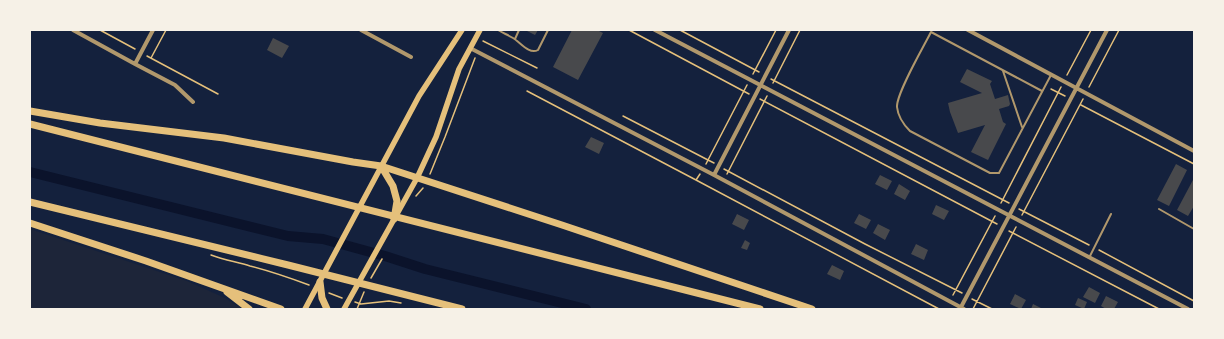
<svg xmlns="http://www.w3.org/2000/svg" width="1224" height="339" viewBox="0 0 1224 339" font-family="Barlow,sans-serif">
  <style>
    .green { fill: #1d2539 }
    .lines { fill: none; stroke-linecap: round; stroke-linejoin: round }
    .canal { stroke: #0b132b; stroke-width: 10 }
    .building { fill: #48494c }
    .path { stroke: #e5c07b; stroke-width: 1.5 }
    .service { stroke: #b1986c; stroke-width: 2 }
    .minor { stroke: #b1986c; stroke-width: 4 }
    .secondary { stroke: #e5c07b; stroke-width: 5.5 }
    .motorway { stroke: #e5c07b; stroke-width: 7 }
  </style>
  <rect width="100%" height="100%" fill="#14213d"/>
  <!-- green -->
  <path class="green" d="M30,229L187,281L225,298L242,309H30Z"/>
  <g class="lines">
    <!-- canal -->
    <path class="canal" d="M30,172L288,236L323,239L385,256L425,269L586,309"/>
  </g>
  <!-- building -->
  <path class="building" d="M525,30H538L535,35Z
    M572,30H597L603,33L578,80L553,67Z
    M273,38L289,46L282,58L267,50Z
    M967,69L992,81L990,84L995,99L1008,95L1010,104L1009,106L999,109L1003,122L1006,124L988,160L971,152L985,125L958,133L950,112L948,103L982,93L960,82Z
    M591,137L604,143L599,154L585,147Z
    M1176,164L1187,170L1169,206L1157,200Z
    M880,175L892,181L887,190L875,184Z
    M1194,178V206L1188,216L1177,210Z
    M899,184L910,191L905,200L894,194Z
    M936,205L949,211L944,220L932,214Z
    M737,214L749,220L744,230L732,224Z
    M859,214L871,220L866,229L854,223Z
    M878,224L890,230L885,240L873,233Z
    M745,240L750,243L747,250L741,248Z
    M916,244L928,250L924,260L911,254Z
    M832,265L844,271L840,280L827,274Z
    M1089,287L1100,293L1095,303L1083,297Z
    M1015,294L1026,300L1021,309L1010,304Z
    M1106,296L1118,302L1114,309H1106L1101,306Z
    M1078,298L1087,302L1084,309L1075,305Z
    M1033,304L1043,309H1031Z"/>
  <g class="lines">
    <!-- path -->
    <path class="path" d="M100,30L135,49
      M629,30L749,94
      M680,30L759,72
      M483,41L537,68
      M147,56L218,94
      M151,58L166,30
      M753,74L776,30
      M1067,75L1091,30
      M771,79L1009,203
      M773,83L800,30
      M1089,87L1119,30
      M1051,89L1065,96
      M527,91L696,180L700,174
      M760,99L997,224
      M1081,105L1194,164
      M623,116L708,160L706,164
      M714,163L708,160L747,85
      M724,169L865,244L962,293
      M430,174L445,137L475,58
      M727,174L767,96
      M696,180L939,309
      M416,196L423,188
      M1001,203L1061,87
      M1019,209L1089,245
      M1022,215L1083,99
      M1009,231L1159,309
      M1099,250L1194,301
      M211,255C224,260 237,262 250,266C270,271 290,278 309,285
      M371,278L382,259
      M329,293L342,298
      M953,295L995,216
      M972,299L992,309
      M355,302L361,304L389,301L401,303
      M357,309L364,292
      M973,309L1016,227"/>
    <!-- service -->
    <path class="service" d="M498,30C503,33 508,35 513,38C520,42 529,55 538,50L548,30
      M515,39L519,30
      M1003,71L1022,127
      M1042,91L931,32C924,46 896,94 897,107C898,117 904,125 910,131L990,173H999L1051,75
      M1159,209L1194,229
      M1090,256L1111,214"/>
    <!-- minor -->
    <path class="minor" d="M73,30L135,64L175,85L193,102
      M361,30L411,57
      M655,30L1188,309
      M968,30L1194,151
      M470,48L714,175L964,309
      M135,64L153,30
      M714,175L789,30
      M960,309L1107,30"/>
    <!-- secondary -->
    <path class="secondary" d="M305,309L419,96L462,30
      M344,309L417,178L436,137L459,69L480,30"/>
    <!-- motorway -->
    <path class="motorway" d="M30,111L100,123L224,138L353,162L381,166L562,225L812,309
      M30,124L760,309
      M381,166L393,186L397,201L394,219
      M30,202L288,265L462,309
      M30,223L146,261L281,309
      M320,282L322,298L327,309
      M227,292L249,309"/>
  </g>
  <!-- border -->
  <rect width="1224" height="339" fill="none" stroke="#f6f1e7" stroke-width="62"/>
</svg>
